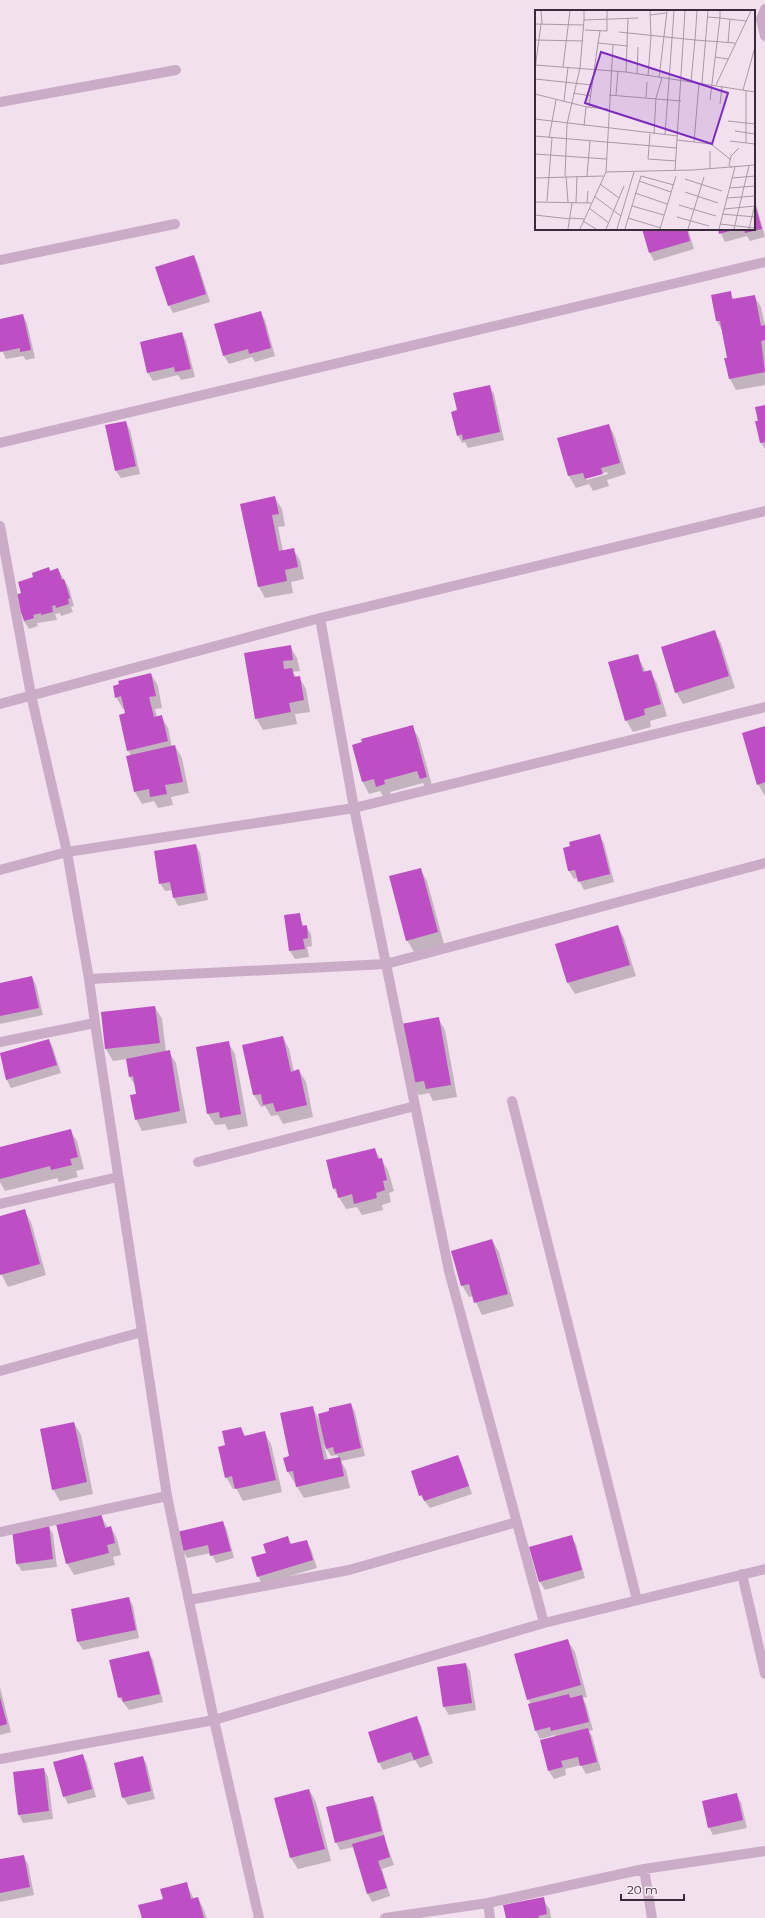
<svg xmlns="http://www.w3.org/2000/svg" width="765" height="1918" viewBox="0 0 765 1918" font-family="Montserrat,sans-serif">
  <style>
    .shadow { fill: #0003; fill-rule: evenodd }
    .building { fill: #bd4ec3 }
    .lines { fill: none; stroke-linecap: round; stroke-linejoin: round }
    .lane { stroke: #cbacc6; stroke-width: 10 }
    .street { stroke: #cbacc6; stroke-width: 10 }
    .inset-road { fill: none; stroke: #a998a6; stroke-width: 1 }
    .view { fill: #7b2cbf; fill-opacity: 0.15; stroke: #7b2cbf; stroke-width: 2 }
    .inset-edge { fill: none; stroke: #392b39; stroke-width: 2 }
  </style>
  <rect width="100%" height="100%" fill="#f3e0ee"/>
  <!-- shadow -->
  <path class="shadow" d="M754,197L765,237L750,241L747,236L725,242L719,229H754Z
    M643,229H688L694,249L654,261L650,253Z
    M194,256L198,264L210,302L173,313L169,305Z
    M730,292L734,300L754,296L761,307L765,326V385L736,390L730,379L728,359L723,332L717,321Z
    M260,312L265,320L275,356L255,362L252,357L229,364L224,356L216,324Z
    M23,315L27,323L35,358L26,360L23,356L6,359L0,346V320Z
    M182,333L186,341L195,377L181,380L178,375L153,381L148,373L141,343Z
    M489,386L494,394L504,440L468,448L465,442L462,443L458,435Z
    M765,406V449L761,443L760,421Z
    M126,422L130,430L140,474L121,478L116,471Z
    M609,425L615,437L626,474L607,480L609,486L593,491L589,484L576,488L569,476L559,438ZM607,472L608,474L586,480V478Z
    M275,498L282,509L285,526L278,527L283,551L293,549L300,560L304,579L291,582L293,593L265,598L259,587Z
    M49,568L50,571L58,569L69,588L74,606L71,607L73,612L61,616L60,613L55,614L57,620L37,623L38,626L29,629L24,621L16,595L23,594L34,578Z
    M714,631L721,643L735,688L683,704L676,692Z
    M290,646L297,658L300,671L293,672L297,678L299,677L306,689L310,712L295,714L297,724L263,730L256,718L245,654Z
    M637,655L646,672L650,671L657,683L667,716L650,721L651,727L633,732L626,720Z
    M151,674L158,686L162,708L155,709L157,717L161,716L168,728L172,747L175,746L182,758L189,793L171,797L173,805L158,808L154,801L142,804L135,792L127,757L131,756L128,750L126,714L125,709H123L116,697Z
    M412,727L419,738L433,789L427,790L423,783L390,792L391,796L384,798L380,791L369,794L363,782L353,745Z
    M765,727V796L758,784Z
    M599,835L604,843L614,882L584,890L578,878L574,879L569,871L564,849Z
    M196,845L200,853L208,900L178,906L174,898L173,890L165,891L160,883Z
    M420,869L427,881L444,944L414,952L407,940Z
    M299,914L304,927L306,926L311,934L312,946L307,947L309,957L295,959L290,951L285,916Z
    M618,926L624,938L636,976L575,994L568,983Z
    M32,977L36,985L43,1015L0,1024V984Z
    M155,1007L162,1019L166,1052H169L176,1063L187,1123L142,1131L136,1119L137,1095L136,1087L130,1077L127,1059L113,1061L106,1049L102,1013Z
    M438,1018L445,1030L457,1097L433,1101L429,1093L419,1095L412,1083Z
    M283,1037L289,1049L294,1072L299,1070L306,1082L313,1117L283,1124L278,1115L271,1116L265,1106L261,1107L254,1095Z
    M49,1040L53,1048L61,1073L11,1088L7,1080L0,1054Z
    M228,1042L235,1054L248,1126L228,1130L225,1124L215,1125L208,1114Z
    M70,1130L77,1141L84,1169L76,1171L78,1177L59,1182L57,1178L5,1191L0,1182V1148Z
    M374,1149L388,1170L394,1191L389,1193L391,1202L382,1205L383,1210L362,1215L357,1207L346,1209L334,1189Z
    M24,1210L31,1222L46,1275L8,1287L0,1271V1217Z
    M492,1240L499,1252L514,1306L482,1315L473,1296L469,1297L462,1285Z
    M351,1404L355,1412L365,1456L341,1461L346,1470L350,1488L304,1498L288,1472L285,1458L290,1457L312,1407L320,1421ZM324,1445L331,1456L337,1455L339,1458L328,1460Z
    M74,1423L81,1435L93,1494L60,1501L53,1489Z
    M241,1428L246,1437L264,1432L271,1444L282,1492L243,1501L236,1488L233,1489L226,1477L227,1446Z
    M458,1456L462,1464L472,1494L430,1508L420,1495Z
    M100,1514L108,1528L111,1527L117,1539L121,1555L113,1557L115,1565L74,1575L67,1563Z
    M223,1522L227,1530L234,1558L216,1563L211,1553L187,1558L183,1551Z
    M48,1526L53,1534L57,1567L22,1571L17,1564Z
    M288,1537L292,1545L306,1541L311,1549L317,1568L262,1584L258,1576L267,1553Z
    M571,1537L576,1544L585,1578L545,1590L540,1582L531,1548Z
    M129,1598L133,1606L139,1638L83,1650L78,1642L72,1610Z
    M568,1641L575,1652L587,1697L583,1698L586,1704L593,1730L589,1731L592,1736L601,1770L586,1774L581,1765L565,1769L566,1775L554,1779L549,1771L541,1741L556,1737L555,1735L540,1739L536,1731L529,1705L530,1704L515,1655Z
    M148,1652L153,1660L163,1702L129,1710L119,1697Z
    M466,1664L470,1671L476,1710L449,1715L444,1707L438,1668Z
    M0,1687L11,1732L0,1735Z
    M416,1717L421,1725L433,1763L420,1768L415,1760L383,1770L379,1762Z
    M82,1755L87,1763L96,1797L68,1804L64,1796Z
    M143,1757L147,1765L155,1799L128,1805L123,1797Z
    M44,1769L48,1777L53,1819L23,1823L19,1815Z
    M309,1790L316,1802L331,1861L298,1869L291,1858Z
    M736,1794L741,1802L747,1828L713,1835L709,1827Z
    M373,1797L377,1805L385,1839L394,1865L382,1869L390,1896L372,1902L368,1894L354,1847L340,1850L336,1842Z
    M23,1856L28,1864L34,1895L0,1902V1860Z
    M186,1883L194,1899L198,1898L204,1910L207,1918H143Z
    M543,1899L550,1910L551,1918H507Z"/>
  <!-- building -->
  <path class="building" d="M754,200L762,229L745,233L744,229H754Z
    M642,229H687L690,241L649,253Z
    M718,229H737L719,234Z
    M194,255L206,294L168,306L155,267Z
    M731,291L732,299L755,295L761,326L765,325V340L761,341L765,372L729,379L724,358H727L720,321H716L711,295Z
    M261,311L271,348L249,354L248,349L223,356L214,324Z
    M23,314L31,350L20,352V348L0,352V319Z
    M182,332L191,369L175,372L174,367L147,373L140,342Z
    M490,385L500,432L463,440L462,434L457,436L451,412L457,410L453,393Z
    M765,405V442L760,443L755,421H758L755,407Z
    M126,421L136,466L115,471L105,425Z
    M609,424L620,463L601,468L603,474L585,479L583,473L568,476L557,438Z
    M275,496L279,514L272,515L279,551L294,548L298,567L285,570L287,581L258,587L240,504Z
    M49,567L50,571L58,568L62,580L64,579L70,598L68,599L69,604L56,608L55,605L52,606L53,612L41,615V613L33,615L34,618L24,621L15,595L21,593L18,582L33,577L32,573Z
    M715,630L729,676L675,693L661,647Z
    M291,645L293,660L283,661L284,669L292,668L294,677L300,676L304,700L289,703L291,712L255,719L244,653Z
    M638,654L643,672L651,670L661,704L644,709L645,715L625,721L608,662Z
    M151,673L156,696L149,697L154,717L162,715L168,741L127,751L119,715L125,713L121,696L115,698L113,686L119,684L118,681Z
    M413,725L427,777L420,779L417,771L384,780L385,784L376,787L374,779L362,782L352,745L362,742L361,739Z
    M765,726V782L757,785L742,733Z
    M175,745L183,782L165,785L167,794L150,797L149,789L134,792L126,756Z
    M600,834L610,874L578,882L575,870L568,871L563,848L570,846L569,842Z
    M196,844L205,893L173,898L170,882L159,884L154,851Z
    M421,868L438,932L406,941L389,876Z
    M300,913L302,926L307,925L308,938L303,939L305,949L289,951L284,915Z
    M618,925L630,965L567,983L555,944Z
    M32,976L39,1008L0,1016V983Z
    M155,1006L160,1043L105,1049L101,1012Z
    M439,1017L451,1085L426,1089L424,1081L411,1083L401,1024Z
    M283,1036L291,1072L299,1069L307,1105L276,1112L273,1103L263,1105L261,1094L253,1095L242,1045Z
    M49,1039L57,1065L6,1080L0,1053Z
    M229,1041L241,1114L220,1118L219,1112L207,1114L196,1047Z
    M170,1050L180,1111L135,1120L130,1095L136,1094L133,1076L129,1077L126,1059Z
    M71,1129L78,1157L70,1159L72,1165L51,1170L50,1166L0,1179V1147Z
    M375,1148L378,1159L382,1158L387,1180L383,1181L385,1190L376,1193L377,1198L354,1204L352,1194L338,1198L336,1188L333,1189L326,1160Z
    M25,1209L40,1264L0,1275V1216Z
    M492,1239L508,1294L474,1303L469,1284L461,1286L451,1251Z
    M351,1403L361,1448L335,1454L333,1447L326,1449L318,1414L329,1411V1408Z
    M313,1406L324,1460L340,1457L344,1476L296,1487L293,1471L287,1472L283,1458L289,1456L280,1413Z
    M74,1422L87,1482L52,1490L40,1429Z
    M241,1427L244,1436L265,1431L276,1480L235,1489L232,1476L225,1478L218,1447L225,1445L222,1431Z
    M458,1455L469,1486L424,1501L422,1495L419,1496L411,1471Z
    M101,1513L105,1528L111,1526L115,1543L107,1545L109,1553L66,1564L56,1524Z
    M223,1521L231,1551L210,1556L208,1545L182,1551L177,1532Z
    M49,1525L53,1559L16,1564L12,1530Z
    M572,1535L582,1570L539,1582L529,1547Z
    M288,1536L290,1544L307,1540L313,1560L257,1577L251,1557L266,1553L263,1544Z
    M129,1597L136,1630L77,1642L71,1609Z
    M568,1639L581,1685L527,1700L514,1654Z
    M149,1651L160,1694L123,1702L122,1697L118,1698L109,1660Z
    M466,1663L472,1703L443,1707L437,1667Z
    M569,1694L570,1698L582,1695L589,1722L551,1731L550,1727L535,1731L528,1704Z
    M0,1697L7,1724L0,1726Z
    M417,1716L429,1755L414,1760L411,1752L378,1763L368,1732Z
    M588,1728L597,1762L580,1766L578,1757L561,1761L563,1767L548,1771L540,1740Z
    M83,1754L92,1789L63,1797L53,1762Z
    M143,1756L151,1791L122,1798L114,1763Z
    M44,1768L49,1811L18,1815L13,1772Z
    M309,1789L325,1849L290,1858L274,1798Z
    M737,1793L743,1820L708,1828L702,1801Z
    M373,1796L382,1831L335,1843L326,1807Z
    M384,1835L390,1857L378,1861L387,1888L367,1894L352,1844Z
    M24,1855L30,1887L0,1893V1859Z
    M187,1882L191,1899L198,1897L204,1918H142L138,1905L163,1899L160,1889Z
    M544,1897L547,1914L538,1916L539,1918H506L503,1905Z"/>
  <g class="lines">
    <!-- lane -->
    <path class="lane" d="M512,1101L637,1600"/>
    <!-- street -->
    <path class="street" d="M765,9L761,19L765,36
      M0,102L176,70
      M0,260L175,224
      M0,443L765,262
      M0,526L31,695L67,852L89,979L95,1023L167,1496L214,1720L259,1918
      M320,618L354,808L449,1271L544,1623
      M0,704L320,618L765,511
      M0,870L67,852L354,808L765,707
      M89,979L386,964L765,863
      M0,1042L95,1023
      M198,1162L415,1106
      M0,1204L118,1177
      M0,1371L142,1332
      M0,1532L167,1496
      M742,1574L765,1674
      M189,1600L349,1570L517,1522
      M0,1759L214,1720L544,1623L765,1569
      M644,1869L652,1918
      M488,1903L490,1918
      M385,1918L488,1903L644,1869L765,1851"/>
  </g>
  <!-- overview -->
  <g transform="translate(535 10)">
    <rect width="220" height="220" fill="#f3e0ee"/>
    <path class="inset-road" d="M6,1L7,14M49,1V10L103,8M185,1V8L211,11M115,5L131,3M173,7L185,8L175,90M0,14L49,15M50,20L72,21V1M84,22L160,30L162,1M0,30L48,31M63,33L65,21M193,33L195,9M180,47L193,49M0,55L91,62L220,82M28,57L35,1M0,59L6,14M91,62L93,9M102,64L103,37M113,66L116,26L115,1M124,68L132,1M0,69L57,75M156,72L160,30L200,33M167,73L173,1M181,75L216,1M208,80L220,37M211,81V133M38,83L56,86M0,84L52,97L73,99M74,85L146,91M81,85L83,62M111,87L112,72M29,91L33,57M185,94L187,76M54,97L63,33L93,36M0,109L143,126M193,111L220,114M49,116L51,97M200,121L220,124M115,124L113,149L141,151M119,124L121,88L127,68M130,125L139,1M0,126L142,138M14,128L21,90M142,130L176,134L196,150M195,131L220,134M159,132L164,73M0,144L71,149M197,158L194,155L196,146L204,138M175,159V141M140,161L150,1M71,162L158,160L220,155M30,166L32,114L45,58L49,10M31,166L33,192M52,166L55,131M0,168L68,166M197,168L220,166M150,169L187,181M104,171L136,182M65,174L84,188M194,178L220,176M150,182L183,193M100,183L132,194M59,186L86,206M192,188L220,186M12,191L17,128M0,192L56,193M41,193L42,166M52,193L53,181M144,195L181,206M97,196L129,205M54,198L74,213M189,199L220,196M187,204L220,207M0,205L35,209M142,207L174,216M35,208L49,209M93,208L126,218M48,211L61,219M185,214L220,218M33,219L37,193M45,219L71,162L78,35M71,219L89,176M82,219L99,162M90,219L106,166L139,175M125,219L141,166M153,219L169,167M184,219L200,157M199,219L214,156M214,219L220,194"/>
    <path class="view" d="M66,42L193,83L177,134L50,93Z"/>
    <rect width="220" height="220" class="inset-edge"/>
  </g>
  <!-- scale -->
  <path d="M621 1894v6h63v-6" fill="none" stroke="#392b39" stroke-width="2"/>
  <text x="627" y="1894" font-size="12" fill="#392b39" stroke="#faedf7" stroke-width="3" paint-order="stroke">20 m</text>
</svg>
